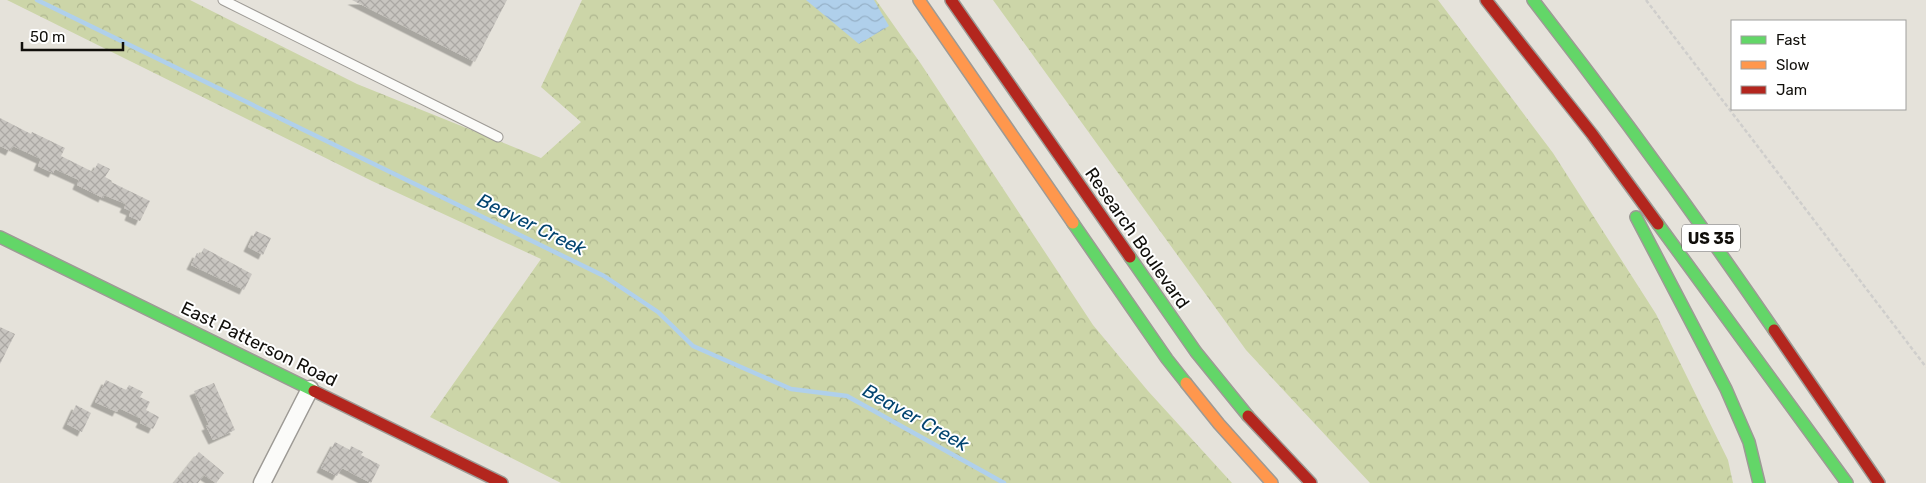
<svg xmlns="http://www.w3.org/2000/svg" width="1926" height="483" viewBox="0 0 1926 483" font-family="Rubik,sans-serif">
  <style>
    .forest { fill: url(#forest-crowns) }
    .water { fill: url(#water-waves) }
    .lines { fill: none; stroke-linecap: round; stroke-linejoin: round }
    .stream { stroke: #b0d0eb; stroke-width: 4.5 }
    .building { fill: url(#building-cross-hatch); filter: url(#shadow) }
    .lane-casing { stroke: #9d9a95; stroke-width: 11 }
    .street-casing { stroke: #9d9a95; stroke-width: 19 }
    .fast-casing { stroke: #9d9a95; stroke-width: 14 }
    .slow-casing { stroke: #9d9a95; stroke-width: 14 }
    .jam-casing { stroke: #9d9a95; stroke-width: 14 }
    .path { stroke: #cfcecc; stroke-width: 2.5; stroke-dasharray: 4 2.5; stroke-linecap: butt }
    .lane { stroke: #fbfbf9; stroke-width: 9 }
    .street { stroke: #fbfbf9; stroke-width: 16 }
    .fast { stroke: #63d668; stroke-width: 11 }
    .slow { stroke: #ff974d; stroke-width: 11 }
    .jam { stroke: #b3261e; stroke-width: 11 }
    .labels { text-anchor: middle; stroke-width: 4; stroke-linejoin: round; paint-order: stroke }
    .shield { fill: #fff; stroke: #585754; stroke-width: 1 }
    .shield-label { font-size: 16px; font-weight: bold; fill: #110f0b }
    .street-label { font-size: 18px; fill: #110f0b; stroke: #fff }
    .water-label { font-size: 19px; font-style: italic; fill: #024470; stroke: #fff }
  </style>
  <defs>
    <pattern id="forest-crowns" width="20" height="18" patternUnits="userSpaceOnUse" patternTransform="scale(1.25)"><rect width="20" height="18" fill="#ccd5a8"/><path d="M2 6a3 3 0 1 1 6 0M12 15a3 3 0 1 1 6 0" fill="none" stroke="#aeb68f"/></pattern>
    <pattern id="water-waves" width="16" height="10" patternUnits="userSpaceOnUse" patternTransform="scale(1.25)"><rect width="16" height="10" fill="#b0d0eb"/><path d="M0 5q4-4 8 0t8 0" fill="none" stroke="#96b1c8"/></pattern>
    <pattern id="building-cross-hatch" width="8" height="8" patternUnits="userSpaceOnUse" patternTransform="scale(1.25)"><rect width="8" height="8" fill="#c8c5c0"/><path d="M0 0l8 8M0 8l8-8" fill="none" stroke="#aba8a4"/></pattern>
    <filter id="shadow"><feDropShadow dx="-4.5" dy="4.5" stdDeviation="0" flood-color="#0004"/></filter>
  </defs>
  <rect width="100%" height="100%" fill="#e5e2da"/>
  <!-- forest -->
  <path class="forest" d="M7,0H190L357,84L541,158L581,122L541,87L582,0H876L921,64L1093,325L1148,391L1232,483H561L430,417L541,259L372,181Z
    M993,0H1438L1553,153L1656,314L1728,460L1733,483H1370L1246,350Z"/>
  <!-- water -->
  <path class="water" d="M806,0H874L889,26L859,44Z"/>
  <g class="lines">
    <!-- stream -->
    <path class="stream" d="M37,0L604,276L658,312L693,346L791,389L847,396L1004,483"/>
  </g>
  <!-- building -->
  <path class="building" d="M352,0H507L475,62Z
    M0,118L31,134L32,132L65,148L61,156L93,172L98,163L110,169L105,177L112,181L111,182L150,201L140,221L129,216L131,211L124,208L126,204L104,195L103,198L77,185L79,180L55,169L53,173L38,166L41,159L13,146L10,151L0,146Z
    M256,231L271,238L263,255L248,247Z
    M204,248L252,274L244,290L191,265L197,253L200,255Z
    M0,327L15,334L0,364Z
    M106,380L126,390L129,385L143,392L140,397L150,402L146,410L159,417L153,429L140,423L142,419L119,408L117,412L95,402Z
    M214,383L235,430L213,440L206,426L209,425L194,391Z
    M76,405L91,413L82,432L67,424Z
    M335,442L350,450L351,446L363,452L361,455L380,465L371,483L342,468L337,476L321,468Z
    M199,452L224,473L216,483L204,475L198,483H174Z"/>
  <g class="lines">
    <!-- lane casing -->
    <g class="lane-casing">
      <path id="lane" d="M223,0L498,137"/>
    </g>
    <!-- street casing -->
    <g class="street-casing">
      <path id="street" d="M262,483L310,389"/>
    </g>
    <!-- fast casing -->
    <g class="fast-casing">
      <path id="fast" d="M1533,0C1617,108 1697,218 1774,330
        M1636,217L1726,389L1749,442L1759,483
        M1073,223L1167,359L1186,383
        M1658,224L1847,483
        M0,237L314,391
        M1130,257L1196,352L1248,416"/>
    </g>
    <!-- slow casing -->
    <g class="slow-casing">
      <path id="slow" d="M919,0L1073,223
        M1186,383L1219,424L1272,483"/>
    </g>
    <!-- jam casing -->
    <g class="jam-casing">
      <path id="jam" d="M951,0L1130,257
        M1486,0L1592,134L1658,224
        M1774,330L1879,483
        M314,391L502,483
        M1248,416L1311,483"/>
    </g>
    <!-- path -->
    <path class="path" d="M1646,0L1926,367"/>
    <!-- lane -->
    <use href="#lane" class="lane"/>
    <!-- street -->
    <use href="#street" class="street"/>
    <!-- fast -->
    <use href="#fast" class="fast"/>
    <!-- slow -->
    <use href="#slow" class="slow"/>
    <!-- jam -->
    <use href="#jam" class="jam"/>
  </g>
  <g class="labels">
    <!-- shield labels -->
    <rect class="shield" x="1682" y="224.5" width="58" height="27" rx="4"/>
    <g class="shield-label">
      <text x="1711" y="244">US 35</text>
    </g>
    <!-- street labels -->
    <g class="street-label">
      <text transform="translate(1137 238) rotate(55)" y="6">Research Boulevard</text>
      <text transform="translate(259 344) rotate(26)" y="6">East Patterson Road</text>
    </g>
    <!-- water labels -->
    <g class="water-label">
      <text transform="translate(532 224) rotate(26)" y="7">Beaver Creek</text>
      <text transform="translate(916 417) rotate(29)" y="7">Beaver Creek</text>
    </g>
  </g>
  <!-- legend -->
  <rect x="1731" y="20" width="175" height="90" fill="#ffffff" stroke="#a09f9d"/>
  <rect x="1741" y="36" width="25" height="8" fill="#63d668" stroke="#a09f9d"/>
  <text x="1776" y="45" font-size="15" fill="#110f0b">Fast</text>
  <rect x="1741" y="61" width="25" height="8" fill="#ff974d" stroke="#a09f9d"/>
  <text x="1776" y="70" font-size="15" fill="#110f0b">Slow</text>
  <rect x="1741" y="86" width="25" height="8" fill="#b3261e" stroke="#a09f9d"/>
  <text x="1776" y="95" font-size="15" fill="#110f0b">Jam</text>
  <!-- scale -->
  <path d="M22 42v8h101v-8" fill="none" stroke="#110f0b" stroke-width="2.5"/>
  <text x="30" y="42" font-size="15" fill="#110f0b" stroke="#ffffff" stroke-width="4" paint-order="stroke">50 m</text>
</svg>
